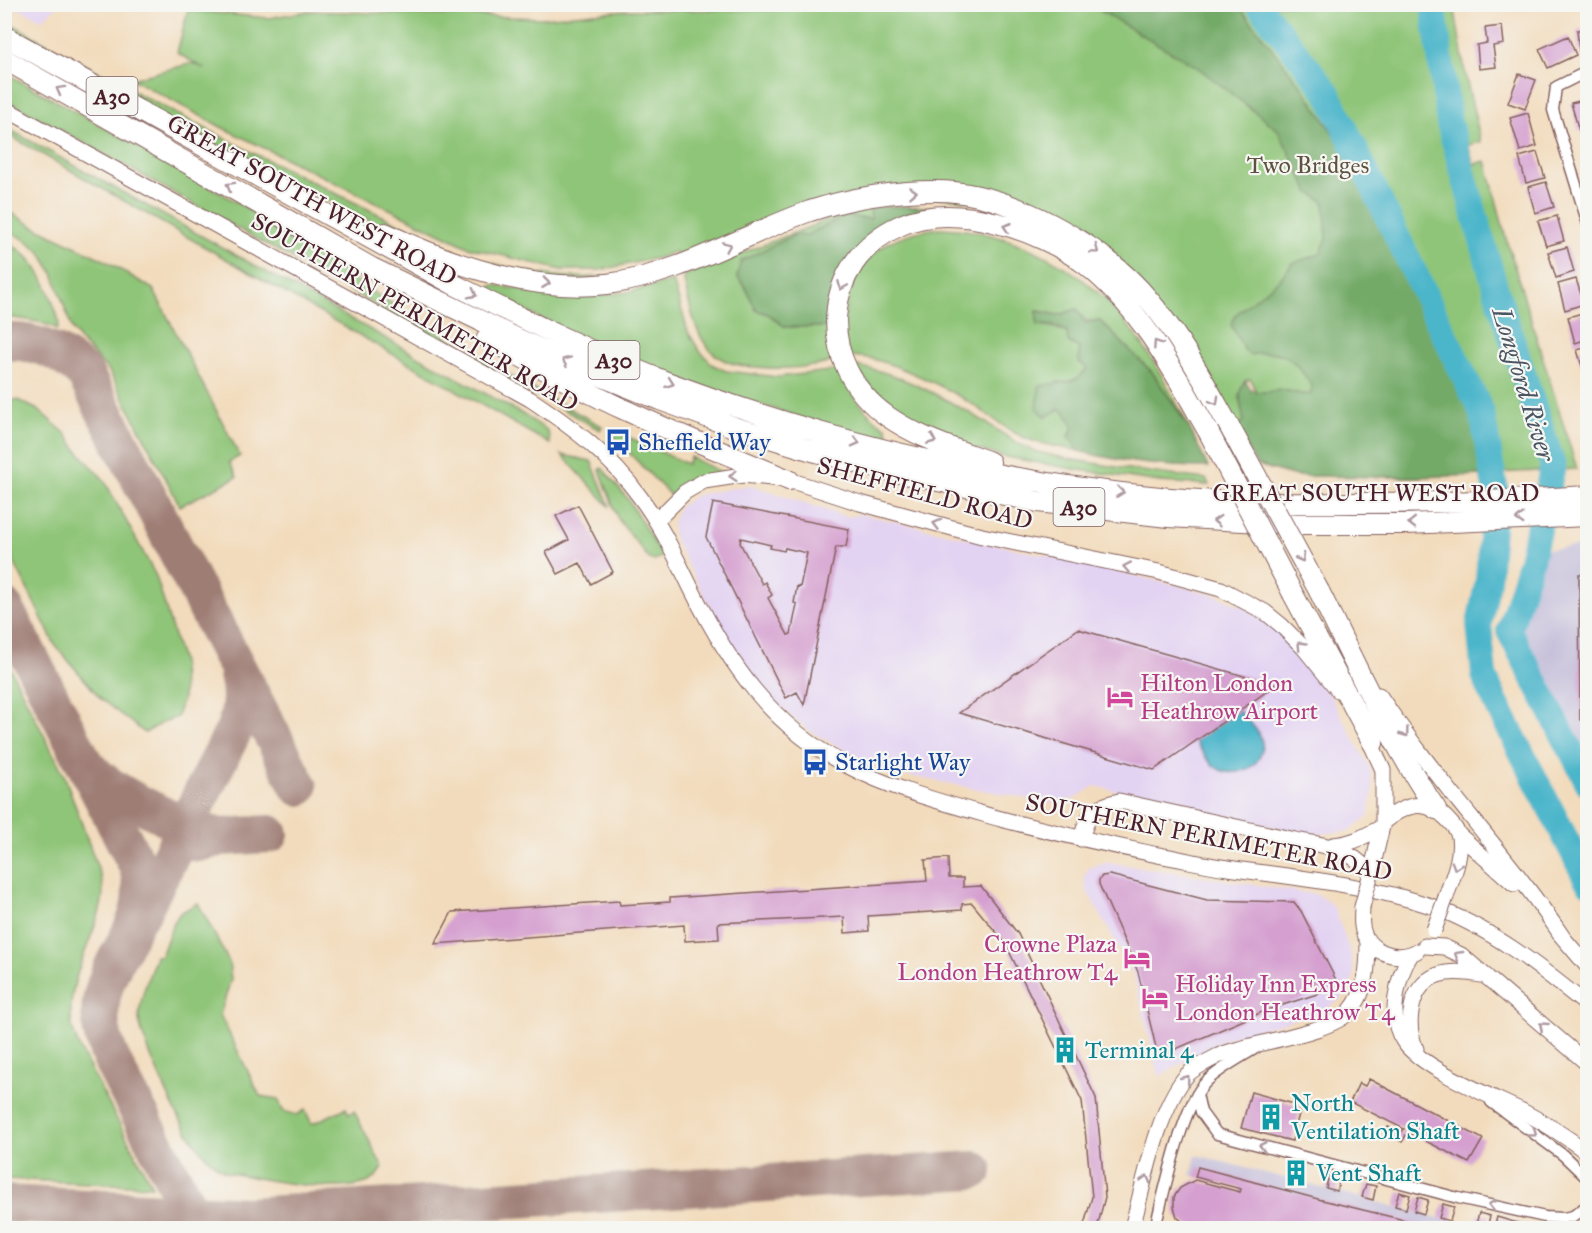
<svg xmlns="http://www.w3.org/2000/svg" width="1592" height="1233" viewBox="0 0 1592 1233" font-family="'IM FELL Great Primer',serif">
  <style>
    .built { fill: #e3d3f2 }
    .industrial { fill: #c6c0da }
    .green { fill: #8fc578; stroke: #6c7252; stroke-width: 1.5 }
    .forest { fill: #73aa68; stroke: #5e644a; stroke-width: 1.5 }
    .water { fill: #4cb5ca; stroke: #4b6a7a; stroke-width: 1.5 }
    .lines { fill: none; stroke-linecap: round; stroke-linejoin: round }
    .river { stroke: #4cb5ca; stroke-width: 26 }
    .taxiway { stroke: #9e7d74; stroke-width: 38 }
    .building { fill: #d5a0d0; fill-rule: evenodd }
    .street-casing { stroke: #85615e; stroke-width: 13 }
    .secondary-casing { stroke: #85615e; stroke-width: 17 }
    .highway-casing { stroke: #85615e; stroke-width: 22 }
    .street { stroke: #fff; stroke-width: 10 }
    .secondary { stroke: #fff; stroke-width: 15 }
    .highway { stroke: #fff; stroke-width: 20 }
    .secondary-bridge-casing { stroke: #85615e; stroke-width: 17; stroke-linecap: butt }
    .highway-bridge-casing { stroke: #85615e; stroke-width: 22; stroke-linecap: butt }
    .secondary-bridge { stroke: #fff; stroke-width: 15 }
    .highway-bridge { stroke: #fff; stroke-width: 20 }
    .oneway { stroke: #ae9aa0 }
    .labels { text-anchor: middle; stroke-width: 4.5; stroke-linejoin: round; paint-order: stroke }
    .shield { fill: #f6f6f2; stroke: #7e6067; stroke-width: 1.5 }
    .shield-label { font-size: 22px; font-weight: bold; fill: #4a1f2b }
    .park-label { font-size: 24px; fill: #5f5142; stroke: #f6f6f2 }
    .street-label { font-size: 24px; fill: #4a1f2b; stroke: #f6f6f2 }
    .transit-label { font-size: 24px; fill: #164399; stroke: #f6f6f2; text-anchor: start }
    .hotel-label { font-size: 24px; fill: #b23c85; stroke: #f6f6f2; text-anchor: start }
    .culture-label { font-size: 24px; fill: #0d838f; stroke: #f6f6f2; text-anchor: start }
    .water-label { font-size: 26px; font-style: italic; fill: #4b5463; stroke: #f6f6f2 }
  </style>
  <rect width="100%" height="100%" fill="#f6f6f2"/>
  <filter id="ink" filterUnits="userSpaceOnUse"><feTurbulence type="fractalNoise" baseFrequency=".0167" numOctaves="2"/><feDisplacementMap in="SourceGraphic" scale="12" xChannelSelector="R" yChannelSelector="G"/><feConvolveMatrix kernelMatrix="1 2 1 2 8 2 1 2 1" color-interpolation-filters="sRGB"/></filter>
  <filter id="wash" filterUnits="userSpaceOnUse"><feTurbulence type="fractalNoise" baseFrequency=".008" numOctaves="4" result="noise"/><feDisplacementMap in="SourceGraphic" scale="24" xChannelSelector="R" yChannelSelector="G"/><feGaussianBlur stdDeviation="1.35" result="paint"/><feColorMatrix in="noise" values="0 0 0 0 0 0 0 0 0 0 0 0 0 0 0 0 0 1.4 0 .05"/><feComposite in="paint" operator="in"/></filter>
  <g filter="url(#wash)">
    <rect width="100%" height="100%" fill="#f2dbbc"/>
    <!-- built -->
    <path class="built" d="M12,5H58L42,20Z
      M750,485L847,517L861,514L1172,584L1217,596L1250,610L1281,634L1308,664L1329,694L1370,768L1373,791L1368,817L1349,831L1310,835L1094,786L1076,798L1061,803L1045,802L899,774L869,763L811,732L788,714L759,685L733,650L674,539L672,524L678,508L696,495Z
      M1106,862L1319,895L1334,907L1351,954L1354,976L1348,991L1340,1000L1320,1012L1225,1039L1159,1076L1134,975L1086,889L1084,877L1089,868Z"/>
    <!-- industrial -->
    <path class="industrial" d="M1587,546V755L1518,631L1546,549Z
      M1196,1155L1477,1228H1393L1191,1175Z"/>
    <!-- green -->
    <path class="green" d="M823,4L1454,5L1466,78L1481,142L1468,145L1474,164L1486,161L1507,242L1577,469L1414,477L1296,476L1250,379L1245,381L1239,396L1244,421L1235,428L1171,322L1034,210L884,190L679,262L676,251L662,257L600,270H561L468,247L223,128L132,79L193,63L205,69L177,53L188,10L268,18L309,11L542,18L627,10H786Z
      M4,20L142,96L253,153L456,252C509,270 563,283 619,275C636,273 653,267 669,263L670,265C619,278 579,285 526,277C464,268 392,231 335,204C223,150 114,91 5,31Z
      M4,72L202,182L325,254L363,286L529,387L602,426L600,430L5,99Z
      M5,127L524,415L548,431L550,444L5,133Z
      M870,208L872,219L845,216L805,236L794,235L742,261L737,276L746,288L756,310L768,314L785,327H828L833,361C819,367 787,369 772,368C756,367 736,367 722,359C694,344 690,304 683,276L843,214Z
      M5,209L33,226L104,260L153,289L240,456L229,462L237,477L180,506L109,371L79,339L72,329L53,273L41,253L26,240L5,229Z
      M941,228C1015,230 1090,271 1133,332C1155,361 1172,394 1189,427L1152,372L1099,320C1078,324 1058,313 1037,311V325C1072,328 1074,338 1087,368C1079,380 1070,383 1056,382L1059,409L1064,411L1073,426L1069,437L1079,451C1061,447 1042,445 1025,438C1005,430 986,412 967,401C943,386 875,352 848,357C837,316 849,266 888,243C904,234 923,230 941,228Z
      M5,241C32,254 45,278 54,306C57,314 60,321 58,329C41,321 23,319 5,317Z
      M673,281L688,332L699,350L713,365L726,371L778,377L838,370C851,393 864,414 887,428L889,439L882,443L659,373L490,295L487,289L494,285C539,293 582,299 628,292C643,289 658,284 673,281Z
      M851,366C891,368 946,399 980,419C1000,431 1013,443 1035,451C1054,457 1074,460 1093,463C1131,470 1168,475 1206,479L1209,485L1160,482L1073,469L1001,456L936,438L891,415Z
      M5,400H18L38,410L66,434L77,450L104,480L156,576L182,662L183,698L177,717L162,723L145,733L101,699L55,645L13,560L5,533Z
      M613,430L687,464L690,457L725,474L671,496L610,433Z
      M562,455L591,461L610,507Z
      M602,468L628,499L662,556L654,561L649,559L618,519L600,470Z
      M5,658L65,777L101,877C106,898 100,911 93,931C82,961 66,994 72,1027C74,1034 77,1042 80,1049L152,1186L5,1179Z
      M198,903L229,962L231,979L220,1015L260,1096L278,1099L283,1111L297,1115L305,1110L312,1124L346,1108L349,1114L354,1111L383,1168C379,1174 374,1181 366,1183C333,1194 261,1179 226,1172C208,1162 193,1142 183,1124C173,1108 139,1034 139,1018C140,997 149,976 156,956H161L173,924L180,913Z"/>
    <!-- forest -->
    <path class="forest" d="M1092,5H1238L1302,87L1341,144L1392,241L1451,356L1472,412L1485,475L1414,477L1296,476L1257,465L1235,428L1244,421C1241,406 1236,394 1245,381L1252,391C1267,394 1268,391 1281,390C1292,390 1298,396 1311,394L1312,386C1293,359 1286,347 1250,355L1245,351L1231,325L1235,315L1280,279L1293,263L1320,254L1327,238L1324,202L1309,192L1278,130L1197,67L1099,10Z
      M892,206L952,208L872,236L828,327H785L768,314L756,310L746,288L737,276L741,261L794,235L805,236L845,216L871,219L870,208Z
      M1077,309L1086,323L1099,320L1152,372L1189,427L1208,467C1165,467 1121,462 1079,451L1069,437L1073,426L1064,411L1059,409L1046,417L1037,409L1039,386C1059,381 1075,387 1087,368L1079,362V348L1068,342L1067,331L1054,326L1037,325V311L1059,315Z"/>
    <!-- water -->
    <path class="water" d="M1239,711C1246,718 1255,726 1260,736C1270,759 1245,778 1223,771C1210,767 1202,751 1195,741Z"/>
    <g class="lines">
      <!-- river -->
      <path class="river" d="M1258,4L1328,93L1482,413L1495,487L1488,580L1479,624L1484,675L1496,703L1588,882
        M1433,4L1449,123L1496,290L1553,466L1531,560L1509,631L1588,783"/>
      <!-- taxiway -->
      <path class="taxiway" d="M4,342C37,340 62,352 85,374L299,787
        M4,607L138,867C152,925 113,946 102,996C99,1012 100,1030 106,1045C113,1067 126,1087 136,1107C157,1147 178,1188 199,1228
        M93,772C114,794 192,832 222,837
        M198,843L222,837L270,834
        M142,912L236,726C241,708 243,694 238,675
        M4,1204L248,1216L974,1170"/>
    </g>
    <g id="blocks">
      <!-- building -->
      <path class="building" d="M1502,26L1504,44L1493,46L1496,67L1479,69L1477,45L1487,43L1485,28Z
        M1588,29V50L1579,51L1577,30Z
        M1568,36L1576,55L1548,68L1539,49Z
        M1519,74L1536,80L1525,109L1508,103Z
        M1584,100L1588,114V134L1585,135L1584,130L1579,131L1571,103Z
        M1528,113L1537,146L1520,151L1510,118Z
        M1537,152L1545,178L1526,183L1519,157Z
        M1546,182L1554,207L1535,213L1528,187Z
        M1557,216L1564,241L1546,246L1538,221Z
        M1567,247L1574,272L1556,278L1548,252Z
        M1576,279L1584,304L1565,310L1558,284Z
        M1586,312L1588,339L1575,343L1568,317Z
        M1588,347V375L1585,376L1577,350Z
        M713,503L849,529L846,547H836L804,705L797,692L786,698L706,537ZM741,538L771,545L770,548L784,551L785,548L807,553L800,587L797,586L794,603L797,604L791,634L788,635L768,598L772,595L765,582L762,584L740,543Z
        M578,505L613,572L591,584L580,563L558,574L546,552L569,540L556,516Z
        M1579,574H1588V719L1580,720Z
        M1078,629L1276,685L1154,770L959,713Z
        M948,858L949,878H963V887L981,886L1018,934L1096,1098L1105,1197L1097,1228H1083L1092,1197L1082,1101L1005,943L972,903L962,904V910L868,916L869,931L845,933L844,917L718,923L719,939L685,941L684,925L435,944L452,912L619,901L620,905L670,902V898L927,881L925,860Z
        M1110,875L1207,900L1294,902L1301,911L1337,982L1336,986L1333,989L1267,1010L1162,1055L1157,1052L1138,972L1099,884V880L1102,876Z
        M1369,1079L1483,1139L1469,1163L1408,1132L1402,1142L1385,1132L1388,1127L1401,1133L1404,1129L1350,1102L1359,1083L1365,1086Z
        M1251,1092L1301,1106L1292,1141L1241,1128Z
        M1292,1164L1304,1167L1300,1181L1289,1178Z
        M1198,1167L1318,1199L1437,1228H1199L1185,1224L1177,1217L1174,1207V1197L1180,1188L1195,1180L1240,1192L1241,1189L1195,1177Z
        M1329,1174L1340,1177L1337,1191L1326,1188Z
        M1366,1184L1376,1186L1373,1200L1362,1197Z
        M1399,1192L1410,1195L1406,1209L1395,1206Z
        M1418,1197L1428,1200L1424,1214L1414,1211Z
        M1443,1204L1454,1207L1450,1221L1439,1218Z
        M1479,1213L1490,1216L1487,1228H1475Z
        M1497,1217L1524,1225L1523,1228H1494Z"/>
    </g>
  </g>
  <g filter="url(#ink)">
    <use href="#blocks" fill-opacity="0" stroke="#85615e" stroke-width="1.5"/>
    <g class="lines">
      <!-- street casing -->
      <g class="street-casing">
        <path id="street" d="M1588,71L1556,87L1553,110L1588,224
          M1197,1094L1201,1112L1217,1134L1458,1198L1545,1217L1563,1218L1573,1216L1588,1205
          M1491,1102L1563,1155L1588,1179
          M1155,1228C1164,1193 1182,1106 1206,1082C1220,1068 1240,1058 1256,1048"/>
      </g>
      <!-- secondary casing -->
      <g class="secondary-casing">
        <path id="secondary" d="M4,108L530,399C572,427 610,455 640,497C662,526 677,560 693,592C729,664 771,725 844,764C893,790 948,804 1001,819C1053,833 1106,844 1158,855C1182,859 1205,865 1228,868C1296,878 1366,884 1431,906C1490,927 1540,967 1588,1006
          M656,521L685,492L704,481L743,475L789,480L860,503L982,536L1159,572L1221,589L1265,612L1281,625L1303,647L1338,690
          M1379,695C1435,780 1507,854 1564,939
          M1367,735L1383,770V822
          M1458,834L1514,884
          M1081,839C1088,815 1092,806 1119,801L1300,841C1332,846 1349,849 1371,873
          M1333,845C1352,844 1365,836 1382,827
          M1371,873L1383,822C1404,805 1425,797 1446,818C1451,823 1458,831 1459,837C1462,858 1452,878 1446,897
          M1362,907C1362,913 1361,920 1362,926C1365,951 1397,963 1417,951
          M1559,933L1588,967
          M1425,946L1444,947L1461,955L1588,1064
          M1411,954C1397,977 1387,1018 1404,1042C1423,1069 1491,1096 1522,1111C1545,1123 1567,1137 1588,1153
          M1416,1049C1405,1025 1409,985 1438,975C1453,970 1471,973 1486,976
          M1132,1228C1144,1184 1157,1110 1187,1075C1195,1067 1208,1061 1218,1056C1250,1042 1330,1034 1350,1011C1367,992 1368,965 1368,942"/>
      </g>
      <!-- highway casing -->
      <g class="highway-casing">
        <path id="highway" d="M4,36L453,284C523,319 594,354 667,382C828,442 999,483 1170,498C1231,503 1292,504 1352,503C1431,503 1509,501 1588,496
          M4,59L372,268L514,337L586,370L660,400L734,427L809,450L886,470L1038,502L1168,517L1296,524H1406L1588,516
          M385,233C452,265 532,293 607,284C680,275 742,235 810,211C850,198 894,191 936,191C1009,191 1104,245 1149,300C1183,340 1207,388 1233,433
          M487,338C532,363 577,388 625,410C679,435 734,457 789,480
          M990,462C956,449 918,438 887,416C816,366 818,262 901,225C955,201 1040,230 1085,264C1141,308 1173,370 1208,431
          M1319,591C1356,665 1389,740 1436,809
          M1293,594L1373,743"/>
      </g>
      <!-- street -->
      <use href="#street" class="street"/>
      <!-- secondary -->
      <use href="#secondary" class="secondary"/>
      <!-- highway -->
      <use href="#highway" class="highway"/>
      <!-- secondary-bridge casing -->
      <g class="secondary-bridge-casing">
        <path id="secondary-bridge" d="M1362,907L1371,873
          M1434,930L1446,897"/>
      </g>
      <!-- highway-bridge casing -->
      <g class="highway-bridge-casing">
        <path id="highway-bridge" d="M1208,431L1293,594
          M1233,433L1319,591"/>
      </g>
      <!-- secondary-bridge -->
      <use href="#secondary-bridge" class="secondary-bridge"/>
      <!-- highway-bridge -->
      <use href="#highway-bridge" class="highway-bridge"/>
    </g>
    <!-- one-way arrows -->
    <defs><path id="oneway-chevron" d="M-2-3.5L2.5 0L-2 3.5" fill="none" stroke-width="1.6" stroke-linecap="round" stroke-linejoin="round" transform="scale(1.5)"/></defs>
    <g class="oneway">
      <use href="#oneway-chevron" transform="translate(60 90) rotate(-151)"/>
      <use href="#oneway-chevron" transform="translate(230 186) rotate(-151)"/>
      <use href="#oneway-chevron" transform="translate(913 192) rotate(-4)"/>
      <use href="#oneway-chevron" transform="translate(1007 227) rotate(-161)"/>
      <use href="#oneway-chevron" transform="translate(727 246) rotate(-23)"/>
      <use href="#oneway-chevron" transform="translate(1095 250) rotate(37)"/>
      <use href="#oneway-chevron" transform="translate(546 283) rotate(7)"/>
      <use href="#oneway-chevron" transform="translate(842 286) rotate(113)"/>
      <use href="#oneway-chevron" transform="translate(473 294) rotate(27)"/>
      <use href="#oneway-chevron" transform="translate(1157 344) rotate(-124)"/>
      <use href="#oneway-chevron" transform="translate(566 361) rotate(-156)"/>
      <use href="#oneway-chevron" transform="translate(670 383) rotate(20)"/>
      <use href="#oneway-chevron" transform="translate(1215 401) rotate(60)"/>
      <use href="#oneway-chevron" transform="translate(932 440) rotate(23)"/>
      <use href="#oneway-chevron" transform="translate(856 442) rotate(15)"/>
      <use href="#oneway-chevron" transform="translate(733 476) rotate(175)"/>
      <use href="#oneway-chevron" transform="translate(1120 492) rotate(7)"/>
      <use href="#oneway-chevron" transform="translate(1520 519) rotate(177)"/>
      <use href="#oneway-chevron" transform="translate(1217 521) rotate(-176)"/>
      <use href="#oneway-chevron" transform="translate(1412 523) rotate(179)"/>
      <use href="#oneway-chevron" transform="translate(937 524) rotate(-165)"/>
      <use href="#oneway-chevron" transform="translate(1301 558) rotate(62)"/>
      <use href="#oneway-chevron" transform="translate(1127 567) rotate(-169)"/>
      <use href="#oneway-chevron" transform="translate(1301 645) rotate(-133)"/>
      <use href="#oneway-chevron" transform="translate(1405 733) rotate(53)"/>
      <use href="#oneway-chevron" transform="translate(1456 866) rotate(107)"/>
      <use href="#oneway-chevron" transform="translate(1458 955) rotate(-150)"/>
      <use href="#oneway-chevron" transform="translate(1543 1026) rotate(-139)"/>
      <use href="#oneway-chevron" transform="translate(1186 1079) rotate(-51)"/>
      <use href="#oneway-chevron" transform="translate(1533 1133) rotate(36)"/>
      <use href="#oneway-chevron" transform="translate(1263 1146) rotate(-165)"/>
      <use href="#oneway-chevron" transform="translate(1146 1179) rotate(-74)"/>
      <use href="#oneway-chevron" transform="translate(1492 1205) rotate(-167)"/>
    </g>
  </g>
  <!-- icons -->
  <defs>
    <g id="bus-bare" transform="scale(2.07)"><path d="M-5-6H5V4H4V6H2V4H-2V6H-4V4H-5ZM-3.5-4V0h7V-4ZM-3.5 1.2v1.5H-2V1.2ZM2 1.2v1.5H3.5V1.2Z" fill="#1a4fb4" stroke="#f6f6f2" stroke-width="2.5" paint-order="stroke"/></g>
    <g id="hotel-bare" transform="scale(2.07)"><path d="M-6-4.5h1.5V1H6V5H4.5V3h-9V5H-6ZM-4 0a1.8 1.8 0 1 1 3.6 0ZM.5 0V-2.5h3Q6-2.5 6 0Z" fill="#d1479c" stroke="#f6f6f2" stroke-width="2.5" paint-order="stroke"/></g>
    <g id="building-bare" transform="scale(2.07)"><path d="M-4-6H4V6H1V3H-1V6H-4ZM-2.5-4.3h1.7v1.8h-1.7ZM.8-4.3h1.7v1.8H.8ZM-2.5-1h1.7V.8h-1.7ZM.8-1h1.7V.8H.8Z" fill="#0f9aa8" stroke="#f6f6f2" stroke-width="2.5" paint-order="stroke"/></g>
  </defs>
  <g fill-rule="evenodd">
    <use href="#bus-bare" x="618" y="442"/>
    <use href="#hotel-bare" x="1120" y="697"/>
    <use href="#bus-bare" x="815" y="762"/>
    <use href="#hotel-bare" x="1137" y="958"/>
    <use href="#hotel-bare" x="1155" y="998"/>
    <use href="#building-bare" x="1065" y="1050"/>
    <use href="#building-bare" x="1271" y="1117"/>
    <use href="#building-bare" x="1296" y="1173"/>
  </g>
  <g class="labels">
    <!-- shield labels -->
    <g class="shield">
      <rect x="86.5" y="77" width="51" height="38" rx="4.5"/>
      <rect x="588.5" y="341" width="51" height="38" rx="4.5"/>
      <rect x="1053.5" y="488" width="51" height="38" rx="4.5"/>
    </g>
    <g class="shield-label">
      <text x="112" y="104">A30</text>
      <text x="614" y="368">A30</text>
      <text x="1079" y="515">A30</text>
    </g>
    <!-- park labels -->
    <g class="park-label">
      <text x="1308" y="173">Two Bridges</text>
    </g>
    <!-- street labels -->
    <g class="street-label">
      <text transform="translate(312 200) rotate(29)" y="8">GREAT SOUTH WEST ROAD</text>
      <text transform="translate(415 312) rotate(30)" y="8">SOUTHERN PERIMETER ROAD</text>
      <text transform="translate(925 493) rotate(15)" y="8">SHEFFIELD ROAD</text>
      <text x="1376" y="501">GREAT SOUTH WEST ROAD</text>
      <text transform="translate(1209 837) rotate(11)" y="8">SOUTHERN PERIMETER ROAD</text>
    </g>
    <!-- transit labels -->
    <g class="transit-label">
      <text x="638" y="450">Sheffield Way</text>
      <text x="835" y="770">Starlight Way</text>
    </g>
    <!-- hotel labels -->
    <g class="hotel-label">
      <text x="1140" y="691">Hilton London<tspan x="1140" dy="28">Heathrow Airport</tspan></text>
      <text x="1117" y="952" text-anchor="end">Crowne Plaza<tspan x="1117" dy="28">London Heathrow T4</tspan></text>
      <text x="1175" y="992">Holiday Inn Express<tspan x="1175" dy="28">London Heathrow T4</tspan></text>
    </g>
    <!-- culture labels -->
    <g class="culture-label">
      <text x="1085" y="1058">Terminal 4</text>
      <text x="1291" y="1111">North<tspan x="1291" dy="28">Ventilation Shaft</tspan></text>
      <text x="1316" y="1181">Vent Shaft</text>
    </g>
    <!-- water labels -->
    <g class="water-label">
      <text transform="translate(1524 384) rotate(73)" y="9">Longford River</text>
    </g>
  </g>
  <!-- margin -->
  <rect width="1592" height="1233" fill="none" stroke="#f6f6f2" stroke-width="24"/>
</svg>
